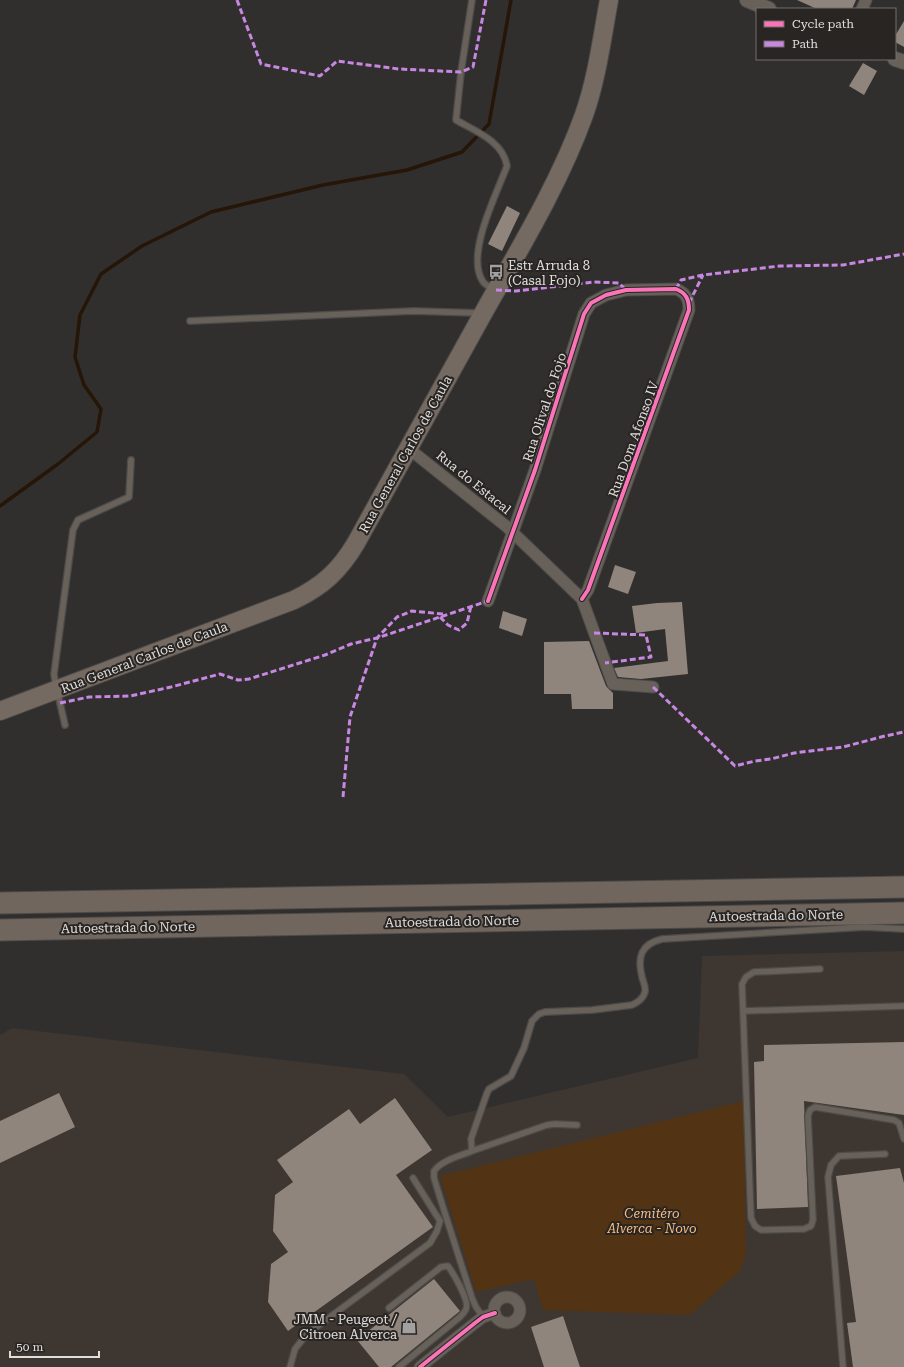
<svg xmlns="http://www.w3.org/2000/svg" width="904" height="1367" viewBox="0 0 904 1367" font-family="'Roboto Serif',serif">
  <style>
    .built { fill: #3e3630 }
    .green { fill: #523414 }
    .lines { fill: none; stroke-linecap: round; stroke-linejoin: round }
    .stream { stroke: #251607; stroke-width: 3.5 }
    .building { fill: #8f857c }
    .service-casing { stroke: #4c4b4a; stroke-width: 8 }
    .minor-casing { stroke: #4c4b4a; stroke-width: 13 }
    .tertiary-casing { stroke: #4c4b4a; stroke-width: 16 }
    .primary-casing { stroke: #4c4b4a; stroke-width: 20 }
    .motorway-casing { stroke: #4c4b4a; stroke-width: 23 }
    .service { stroke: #67615a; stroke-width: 5.5 }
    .minor { stroke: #67615a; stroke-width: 11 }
    .tertiary { stroke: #67615a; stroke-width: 14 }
    .primary { stroke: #756a61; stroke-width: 18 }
    .motorway { stroke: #71665d; stroke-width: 21 }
    .quiet { stroke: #c787e3; stroke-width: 3; stroke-dasharray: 6 3; stroke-linecap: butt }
    .cycleway-casing { stroke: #282523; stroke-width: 6 }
    .cycleway { stroke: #fb73b8; stroke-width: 4 }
    .labels { text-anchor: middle; stroke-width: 4; stroke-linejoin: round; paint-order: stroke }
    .poi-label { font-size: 13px; fill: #e0dedc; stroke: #282523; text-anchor: start }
    .street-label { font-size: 13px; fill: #e0dedc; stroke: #282523 }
    .park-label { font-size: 13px; font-style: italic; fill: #f6bb80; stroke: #282523 }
  </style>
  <rect width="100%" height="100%" fill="#312f2d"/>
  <!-- built -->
  <path class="built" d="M904,951V1367H0V1035L12,1028L404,1074L448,1117L698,1058L702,956Z"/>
  <!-- green -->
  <path class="green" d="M744,1101L746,1253L740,1271L690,1315L543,1310L534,1279L476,1292L440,1176Z"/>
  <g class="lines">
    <!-- stream -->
    <path class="stream" d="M0,506L58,464L97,432L101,409L84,385L75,357L80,315L101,274L142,246L211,212L323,185L407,170L462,152L489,124L511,0"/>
  </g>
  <!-- building -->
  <path class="building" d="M797,0H856L852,9H817Z
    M904,21V47L895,42V36Z
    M863,63L877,71L864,95L849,86Z
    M507,206L520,213L502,251L488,244Z
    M615,565L636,572L628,594L608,587Z
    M682,602L688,674L641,679L618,677L614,668L668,661L665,629L636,633L632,606L657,603Z
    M503,611L527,619L522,636L499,628Z
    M589,641L606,686L613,693V709H572L571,694H544V642Z
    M904,1042V1115L804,1101L808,1207L757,1209L754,1062L764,1061V1045Z
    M59,1093L75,1127L0,1163V1121Z
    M395,1098L432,1150L396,1175L433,1227L288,1331L268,1302L271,1264L288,1252L273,1231L275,1195L293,1182L277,1160L349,1109L360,1124Z
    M900,1168L904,1183V1367H853L847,1323L856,1322L836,1176Z
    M434,1279L460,1311L391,1367H379L357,1340Z
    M563,1316L580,1367H544L531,1327Z"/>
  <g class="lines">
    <!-- service casing -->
    <g class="service-casing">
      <path id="service" d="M472,0L461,72L456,120C475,131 503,141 507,166C497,193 466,253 482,280C484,285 490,287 494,289
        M190,321L413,311L479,313
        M65,725L55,681L54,674L73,530L78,520L129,497L131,460
        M820,969L754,972L746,977L742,984L751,1218L755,1226L761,1230L804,1229L811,1226L813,1220L808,1116L810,1110L815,1107L894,1120L899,1123L904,1139
        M743,1011L904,1006
        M472,1151L547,1125L555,1124L577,1125
        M389,1308L441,1267L448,1266C453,1273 470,1301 466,1309C465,1312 462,1315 460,1317L399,1367
        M483,1317L476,1307L472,1298L442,1204L434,1178V1171C442,1160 460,1156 472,1151L471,1139L487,1093L489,1089L511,1076L524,1048L532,1021L539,1014L545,1012L592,1010L632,1005C638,1002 643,999 645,992C646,987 643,981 642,977C637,957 641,944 662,939L865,927L904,929
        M290,1367L295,1349L307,1334L430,1243L437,1231L440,1221L413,1178
        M843,1367L828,1177L831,1165L839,1156L885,1154"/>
    </g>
    <!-- minor casing -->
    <g class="minor-casing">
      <path id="minor" d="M862,9L866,0
        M408,448L507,527L582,599L613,684L653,687
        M488,601L535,470L584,314L591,303L606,295L626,290L676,289C686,293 689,299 689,310L588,590L582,599
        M494 1310a13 13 0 1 1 26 0a13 13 0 1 1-26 0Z
        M420,1367L475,1323L483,1317L495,1313"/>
    </g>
    <!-- tertiary casing -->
    <g class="tertiary-casing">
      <path id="tertiary" d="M747,0L769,9
        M895,59L904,62"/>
    </g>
    <!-- primary casing -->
    <g class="primary-casing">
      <path id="primary" d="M0,711L294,600C323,586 340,570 356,543C399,465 442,387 485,310C520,248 560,182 584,115C597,78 602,38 609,0"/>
    </g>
    <!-- motorway casing -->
    <g class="motorway-casing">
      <path id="motorway" d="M0,903L904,887
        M0,930L904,913"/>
    </g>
    <!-- service -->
    <use href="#service" class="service"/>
    <!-- minor -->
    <use href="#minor" class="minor"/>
    <!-- tertiary -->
    <use href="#tertiary" class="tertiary"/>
    <!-- primary -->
    <use href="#primary" class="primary"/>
    <!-- motorway -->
    <use href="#motorway" class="motorway"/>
    <!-- quiet -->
    <path class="quiet" d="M237,0L261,64L320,76L337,61L399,69L461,72L473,67L486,0
      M676,289L681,280L703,275L780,266L843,265L904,254
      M496,290L516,291L594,282L619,283L626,290
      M689,303L703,275
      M440,617L448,625L459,630L467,623L471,606
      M594,633L646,635L651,657L605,663
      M653,687L735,766L755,761L771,759L794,753L843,747L885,736L904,732
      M60,703L89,697L130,696L171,687L220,674L238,680L249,679L325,655L351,644L377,638L488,601
      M343,797L350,717L377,638L397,617L412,611L443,614"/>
    <!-- cycleway casing -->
    <g class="cycleway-casing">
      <path id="cycleway" d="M488,601L535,470L584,314L591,303L606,295L626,290L676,289C686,293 689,299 689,310L588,590L582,599
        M420,1367L475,1323L483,1317L495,1313"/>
    </g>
    <!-- cycleway -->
    <use href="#cycleway" class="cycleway"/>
  </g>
  <!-- icons -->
  <defs>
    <g id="bus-bare" transform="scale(1.2)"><path d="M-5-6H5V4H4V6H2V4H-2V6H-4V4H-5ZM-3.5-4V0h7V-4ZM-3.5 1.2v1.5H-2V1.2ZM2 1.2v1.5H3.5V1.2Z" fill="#a3a19f" stroke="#282523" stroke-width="2.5" paint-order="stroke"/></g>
    <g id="shop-bare" transform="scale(1.2)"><path d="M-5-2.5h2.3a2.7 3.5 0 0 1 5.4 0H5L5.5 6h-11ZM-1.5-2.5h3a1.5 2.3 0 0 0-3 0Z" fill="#a3a19f" stroke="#282523" stroke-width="2.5" paint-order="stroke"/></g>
  </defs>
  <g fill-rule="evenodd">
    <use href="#bus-bare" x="496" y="272"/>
    <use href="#shop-bare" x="409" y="1326"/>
  </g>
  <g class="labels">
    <!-- poi labels -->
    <g class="poi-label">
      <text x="508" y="270">Estr Arruda 8<tspan x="508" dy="15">(Casal Fojo)</tspan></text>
      <text x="397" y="1324" text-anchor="end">JMM - Peugeot /<tspan x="397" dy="15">Citroen Alverca</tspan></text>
    </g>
    <!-- street labels -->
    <g class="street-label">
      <text transform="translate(544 407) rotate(-72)" y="5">Rua Olival do Fojo</text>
      <text transform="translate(633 439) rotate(-70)" y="5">Rua Dom Afonso IV</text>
      <text transform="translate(405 454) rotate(-61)" y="5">Rua General Carlos de Caula</text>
      <text transform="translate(474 482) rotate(39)" y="5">Rua do Estacal</text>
      <text transform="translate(144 657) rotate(-21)" y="5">Rua General Carlos de Caula</text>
      <text transform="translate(776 915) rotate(-1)" y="5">Autoestrada do Norte</text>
      <text transform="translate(452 921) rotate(-1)" y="5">Autoestrada do Norte</text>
      <text transform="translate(128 927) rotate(-1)" y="5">Autoestrada do Norte</text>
    </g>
    <!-- park labels -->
    <g class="park-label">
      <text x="652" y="1218">Cemitéro<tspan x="652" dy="15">Alverca - Novo</tspan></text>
    </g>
  </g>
  <!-- legend -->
  <rect x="756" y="8" width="140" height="52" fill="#282523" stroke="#726f6d"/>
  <rect x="764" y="21" width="20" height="6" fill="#fb73b8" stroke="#726f6d"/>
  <text x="792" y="28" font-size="12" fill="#e0dedc">Cycle path</text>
  <rect x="764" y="41" width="20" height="6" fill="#c787e3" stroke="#726f6d"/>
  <text x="792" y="48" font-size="12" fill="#e0dedc">Path</text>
  <!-- scale -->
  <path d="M10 1351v6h89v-6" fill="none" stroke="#e0dedc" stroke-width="2"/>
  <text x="16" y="1351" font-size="12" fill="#e0dedc" stroke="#282523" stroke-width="3" paint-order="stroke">50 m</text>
</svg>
